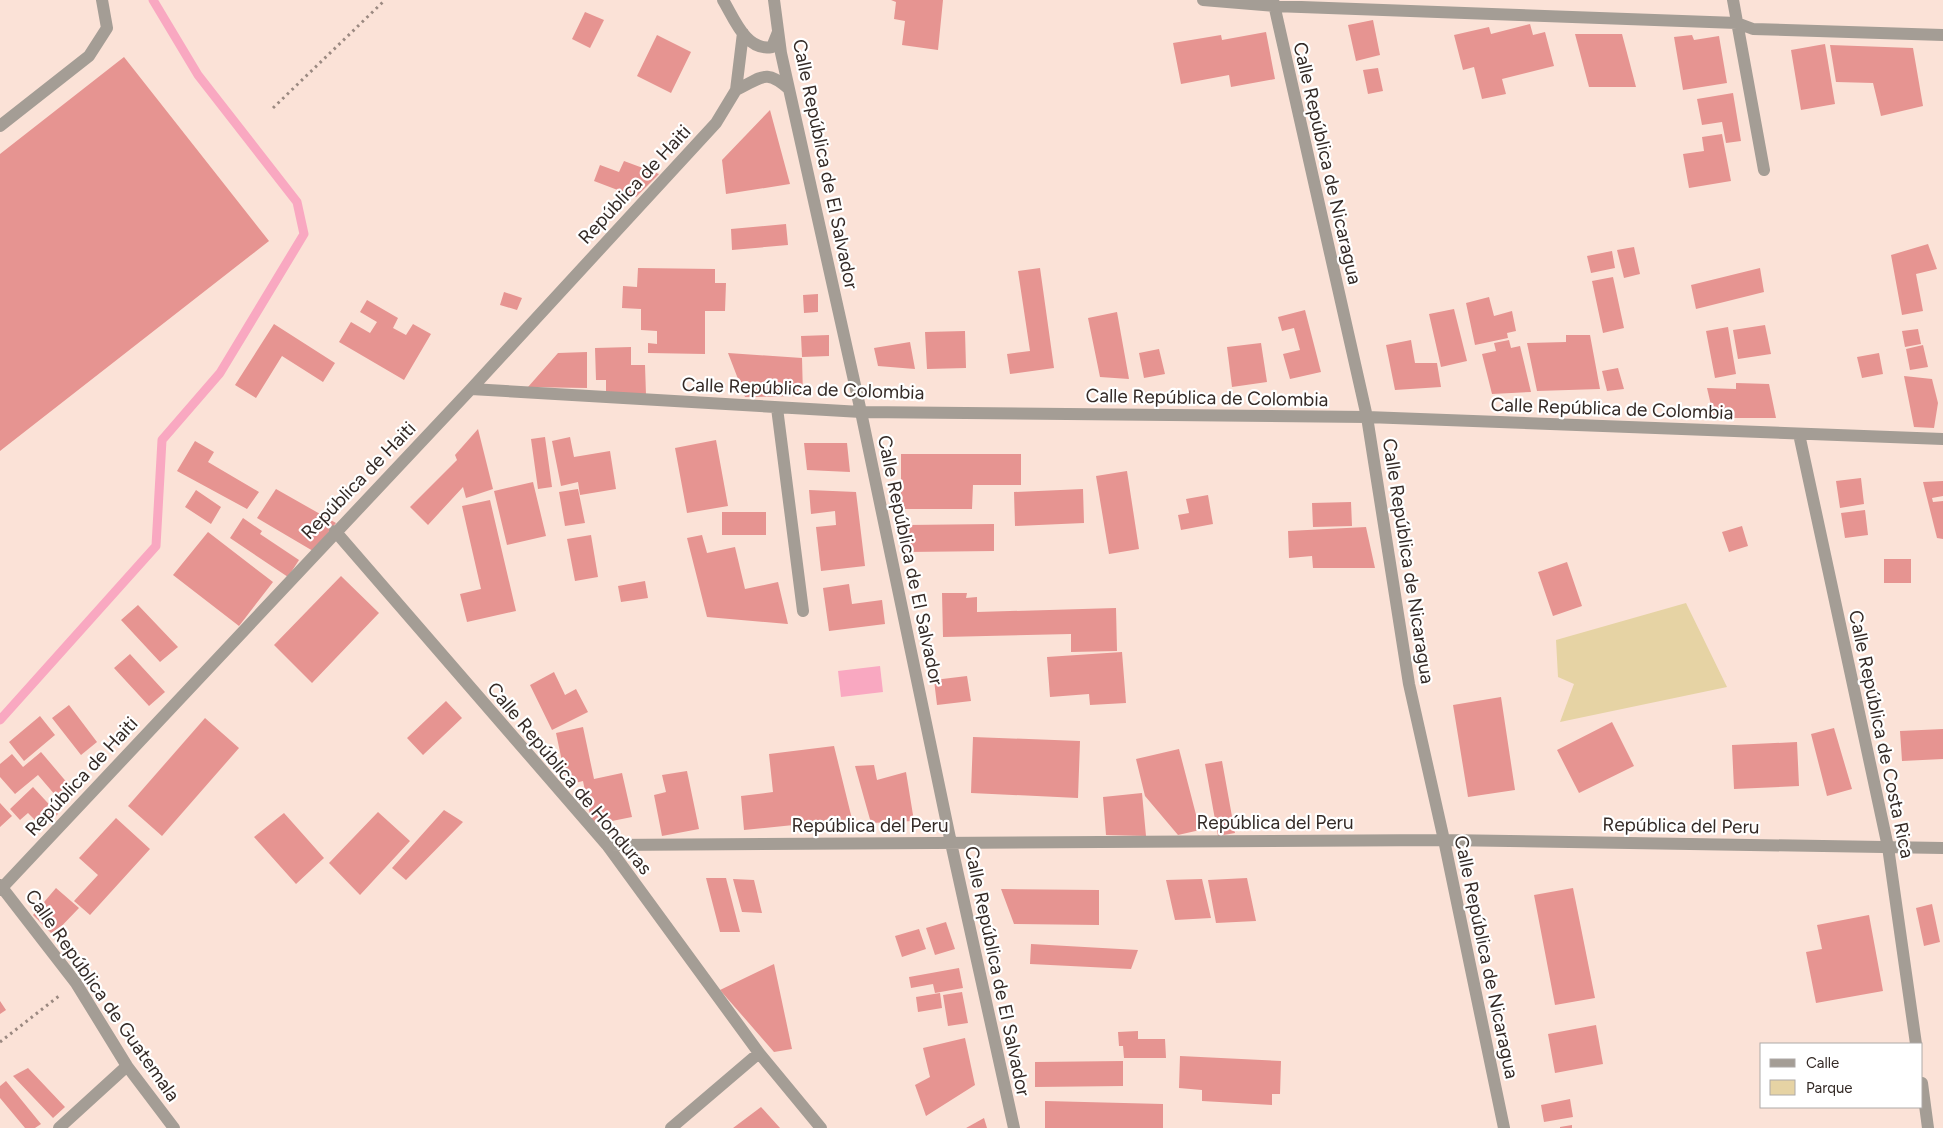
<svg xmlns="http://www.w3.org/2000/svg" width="1943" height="1128" viewBox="0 0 1943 1128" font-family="Figtree,sans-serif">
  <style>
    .green { fill: #e6d3a4 }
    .water { fill: #f9a8c1 }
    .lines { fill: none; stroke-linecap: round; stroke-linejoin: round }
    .stream { stroke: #f9a8c1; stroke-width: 9 }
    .building { fill: #e69491 }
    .path { stroke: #9b8981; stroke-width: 3; stroke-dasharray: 2.5 4; stroke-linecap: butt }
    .minor { stroke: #a49d95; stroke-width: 12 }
    .labels { text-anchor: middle; stroke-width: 4.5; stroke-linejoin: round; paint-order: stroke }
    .street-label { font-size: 19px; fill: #342a26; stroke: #fff }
  </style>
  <rect width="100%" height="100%" fill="#fbe2d7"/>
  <!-- green -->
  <path class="green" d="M1686,603L1727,687L1560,722L1574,684L1558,677L1556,640Z"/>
  <!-- water -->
  <path class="water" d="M880,666L883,692L841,697L838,671Z"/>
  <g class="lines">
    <!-- stream -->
    <path class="stream" d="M0,720L156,546L162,440L220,373L304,234L297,202L198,75L153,0"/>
  </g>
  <!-- building -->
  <path class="building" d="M891,0H943L938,50L902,45L905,21L894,19L896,2Z
    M585,12L604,20L590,48L572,39Z
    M1373,20L1380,55L1356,61L1348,25Z
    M1530,24L1533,35L1545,32L1554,66L1502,79L1506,94L1482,99L1474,67L1463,70L1454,35L1489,27L1491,34Z
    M1266,32L1275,79L1231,87L1229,75L1181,84L1173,43L1221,35L1222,40Z
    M1575,34H1622L1636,87H1589Z
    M657,35L691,52L671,93L637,76Z
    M1692,35L1694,40L1719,36L1727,83L1683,90L1674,37Z
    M1825,44L1835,104L1801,110L1791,50Z
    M1830,45L1913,48L1923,106L1881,116L1873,83L1836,82Z
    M124,57L269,241L0,451V154Z
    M1378,68L1383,91L1368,94L1363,70Z
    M1733,93L1741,141L1726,143L1722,122L1702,125L1697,99Z
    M770,110L790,184L726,194L722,160Z
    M1722,134L1731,181L1689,188L1683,154L1704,151L1702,137Z
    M624,161L659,174L636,197L594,181L600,165L619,172Z
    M786,224L788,245L732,250L731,229Z
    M1928,244L1937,269L1916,274L1923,311L1902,315L1891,255Z
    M1634,247L1640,274L1624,278L1617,250Z
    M1612,251L1615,268L1591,273L1587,256Z
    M638,268L715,269V283H726L725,311H705V354L648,353V343L657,344V331L641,330V309L622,308L623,286L637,287Z
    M1040,268L1054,368L1010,374L1007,354L1030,351L1018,271Z
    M1760,268L1764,292L1696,309L1691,285Z
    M1613,277L1624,328L1603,333L1592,281Z
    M504,292L522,298L517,310L500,305Z
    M818,294V312L804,313L803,295Z
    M1489,297L1494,316L1512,311L1516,331L1507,333L1508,338L1475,345L1466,303Z
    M367,300L398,318L393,328L406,335L413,324L431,334L404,380L339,342L351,322L370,333L377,322L360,312Z
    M1454,309L1467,361L1441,367L1429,314Z
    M1305,310L1321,372L1290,379L1283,354L1300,350L1294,328L1282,331L1278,317Z
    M1117,312L1129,379L1100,377L1088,318Z
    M274,324L335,363L323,382L282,356L256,398L235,385Z
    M1765,325L1771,354L1738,359L1733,330Z
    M1728,327L1736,374L1715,378L1706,331Z
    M1918,329L1921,344L1905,347L1902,331Z
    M965,331L966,368L927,369L925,332Z
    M829,335V356L802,357L801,336Z
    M1566,335H1590L1600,389L1537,391L1527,343L1566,342Z
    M1411,340L1415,363H1437L1441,387L1395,390L1386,345Z
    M1509,340L1511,348L1520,346L1531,392L1492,394L1482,354L1496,351L1494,343Z
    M910,342L915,369L878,366L874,348Z
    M1261,343L1267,382L1232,387L1227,347Z
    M1923,345L1928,367L1910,370L1906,349Z
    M631,347V365H645L646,395L606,396V380H596L595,348Z
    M1159,349L1165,374L1144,378L1139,353Z
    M587,352V388L528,387L558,353Z
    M728,353L802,358L803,396L745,397Z
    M1879,353L1883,374L1862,378L1857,357Z
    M1618,368L1624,389L1607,391L1602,371Z
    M1904,376L1932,379L1938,403L1934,428L1914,427Z
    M1736,383L1769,384L1776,418H1714L1707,388L1736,389Z
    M478,429L493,489L466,498L463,487L428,525L410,507L457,460L455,455Z
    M545,437L552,487L538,489L531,439Z
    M570,437L574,457L610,451L616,489L580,495L578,482L561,486L552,441Z
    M716,440L728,506L687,513L675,448Z
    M195,441L214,452L208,462L259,492L247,509L177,471Z
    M804,443H847L850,472L807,470Z
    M901,454H1021V485H973L972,509H901Z
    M1127,471L1139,549L1109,554L1096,476Z
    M1861,478L1864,504L1840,508L1836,481Z
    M1943,481V496L1932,498L1933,502L1943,501V539L1937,538L1923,482Z
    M533,482L546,536L507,545L494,491Z
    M276,489L336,523L313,551L257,518Z
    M578,489L585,523L565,526L559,492Z
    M1083,489L1084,523L1015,526L1014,492Z
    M196,490L221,507L211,524L185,507Z
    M809,490L856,492L865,566L821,571L816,527L836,525L835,511L811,514Z
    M1208,495L1213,524L1181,530L1178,515L1189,513L1186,499Z
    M490,500L516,611L467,622L460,594L481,589L462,506Z
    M1351,502L1352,526L1313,527L1312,503Z
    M1865,510L1868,535L1845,538L1841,513Z
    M722,512H766V535H722Z
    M243,518L262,531L260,534L299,560L288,577L230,538Z
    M994,524V551L907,552V525Z
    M1742,526L1748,546L1729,552L1722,532Z
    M1366,527L1375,568H1313L1312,556L1289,558L1288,531Z
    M208,532L273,582L239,626L173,575Z
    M591,535L598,577L575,581L567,539Z
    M702,535L707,553L735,547L745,589L778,582L788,624L707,617L687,538Z
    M1884,559H1911V583H1884Z
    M1567,562L1582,606L1553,616L1538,572Z
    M341,576L379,613L312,683L274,645Z
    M645,581L648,598L621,602L618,586Z
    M849,584L852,604L882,600L885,624L829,631L823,588Z
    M942,593H967L966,598L977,597V612L1116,608L1117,651L1071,652V634L943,637Z
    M138,605L178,647L160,662L121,620Z
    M1122,652L1126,703L1090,705L1089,694L1050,697L1047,657Z
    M130,654L165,692L149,706L114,668Z
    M554,672L565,695L576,689L588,712L552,730L530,685Z
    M967,676L971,701L937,705L934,680Z
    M1501,697L1515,790L1468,797L1453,705Z
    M446,701L462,718L423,755L407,738Z
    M69,705L97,742L81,755L52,718Z
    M40,716L55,735L24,761L9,742Z
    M205,718L239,748L162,836L128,806Z
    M1612,722L1634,766L1579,793L1557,750Z
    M583,727L594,779L622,773L632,817L592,825L583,781L567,785L556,733Z
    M1834,728L1852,789L1827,796L1811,734Z
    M1943,729V759L1902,761L1900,731Z
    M973,737L1080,741L1078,798L971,793Z
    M1797,742L1799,786L1734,789L1732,745Z
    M834,746L852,819L744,830L741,796L773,792L769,754Z
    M1179,749L1200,830L1178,835L1145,796L1136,759Z
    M41,752L69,785L56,796L38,775L15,794L0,777V764L12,754L23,767Z
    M1222,761L1235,833L1218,836L1205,764Z
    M874,765L877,780L906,772L914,821L871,823L855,766Z
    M687,771L699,829L662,836L654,795L666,792L662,775Z
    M33,787L58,814L43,828L28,813L20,820L10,809Z
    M1142,793L1146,836L1106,835L1103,797Z
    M0,803L12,816L0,827Z
    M444,810L463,822L406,880L392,868Z
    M378,812L410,841L360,895L329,863Z
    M284,813L324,858L296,884L254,837Z
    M116,818L150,849L90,915L74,901L98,875L79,858Z
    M706,878H726L740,932H720Z
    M1247,878L1256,921L1216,923L1208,880Z
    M733,879L754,880L762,913L742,912Z
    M1202,879L1211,918L1175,920L1166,880Z
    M56,888L79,908L53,935L33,915Z
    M1573,888L1595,998L1555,1005L1534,895Z
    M1001,889L1099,890V925L1014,924Z
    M1932,904L1940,942L1924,946L1916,908Z
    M1869,915L1883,991L1816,1003L1806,952L1822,949L1817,925Z
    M946,922L955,949L935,955L926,928Z
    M919,929L926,949L902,957L895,936Z
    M1031,944L1138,950L1131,969L1030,964Z
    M774,964L792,1049L774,1052L720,990Z
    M959,968L963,988L935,993L933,984L911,988L909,977Z
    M962,992L968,1023L948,1026L943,995Z
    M940,993L942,1008L918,1012L916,997Z
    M0,1001L6,1010L0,1014Z
    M1596,1025L1603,1064L1555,1073L1548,1034Z
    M1138,1031V1039H1165L1166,1058H1124L1123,1046H1119L1118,1032Z
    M965,1038L975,1085L926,1116L915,1085L930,1077L923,1048Z
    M1180,1056L1281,1061L1280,1094H1272V1105L1202,1101V1090L1179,1088Z
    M1123,1061V1086L1035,1087V1062Z
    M28,1068L65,1107L53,1118L13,1076Z
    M6,1081L41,1124L35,1128H25L0,1098V1086Z
    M1570,1099L1573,1117L1544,1122L1541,1105Z
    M1045,1101L1163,1104V1128H1045Z
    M761,1107L780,1128H733Z
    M984,1118L987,1128H966Z
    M1572,1125V1128H1560V1127Z"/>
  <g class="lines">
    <!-- path -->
    <path class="path" d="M273,108L385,0
      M0,1042L59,996"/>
    <!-- minor -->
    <path class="minor" d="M723,0C734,18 746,52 772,47L778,32
      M774,0L781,53L861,412L951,843L1014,1128
      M1203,0L1274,6L1737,23L1753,29L1943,35
      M1273,0L1367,417L1409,684L1444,840L1504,1128
      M1733,0L1764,170
      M736,90C762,78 765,68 789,89
      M0,126L89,56L107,28L102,0
      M471,389L861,412L1367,417L1943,439
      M777,408L803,611
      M1799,434L1888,847L1916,1044
      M335,531L607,845L759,1053L821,1128
      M607,845L1444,840L1943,848
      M0,885L76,983L127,1066L174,1128
      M0,890L471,389L716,123L736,90L743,33
      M1922,1083L1928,1128
      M59,1128L127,1066
      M671,1128L759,1053"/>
  </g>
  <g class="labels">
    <!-- street labels -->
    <g class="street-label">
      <text transform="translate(1328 163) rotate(77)" y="7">Calle República de Nicaragua</text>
      <text transform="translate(826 164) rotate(78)" y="7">Calle República de El Salvador</text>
      <text transform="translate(634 184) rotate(-47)" y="7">República de Haiti</text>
      <text transform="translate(803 388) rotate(2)" y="7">Calle República de Colombia</text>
      <text transform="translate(1207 397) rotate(1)" y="7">Calle República de Colombia</text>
      <text transform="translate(1612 408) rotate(2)" y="7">Calle República de Colombia</text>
      <text transform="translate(358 480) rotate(-46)" y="7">República de Haiti</text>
      <text transform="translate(911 560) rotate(78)" y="7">Calle República de El Salvador</text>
      <text transform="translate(1409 561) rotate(81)" y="7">Calle República de Nicaragua</text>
      <text transform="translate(1882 734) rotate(78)" y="7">Calle República de Costa Rica</text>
      <text transform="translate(81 776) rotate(-47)" y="7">República de Haiti</text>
      <text transform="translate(570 778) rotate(50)" y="7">Calle República de Honduras</text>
      <text x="1275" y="829">República del Peru</text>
      <text x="870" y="832">República del Peru</text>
      <text transform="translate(1681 825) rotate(1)" y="7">República del Peru</text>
      <text transform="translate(1487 957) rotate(78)" y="7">Calle República de Nicaragua</text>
      <text transform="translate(998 971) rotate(78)" y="7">Calle República de El Salvador</text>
      <text transform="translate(103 995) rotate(55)" y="7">Calle República de Guatemala</text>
    </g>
  </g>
  <!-- legend -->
  <rect x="1760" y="1043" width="162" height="65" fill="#ffffff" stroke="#aeaaa8"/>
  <rect x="1770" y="1059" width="25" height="8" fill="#a49d95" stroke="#aeaaa8"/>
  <text x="1806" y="1068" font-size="15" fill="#342a26">Calle</text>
  <rect x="1770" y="1080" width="25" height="15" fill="#e6d3a4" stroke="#aeaaa8"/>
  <text x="1806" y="1093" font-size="15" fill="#342a26">Parque</text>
</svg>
